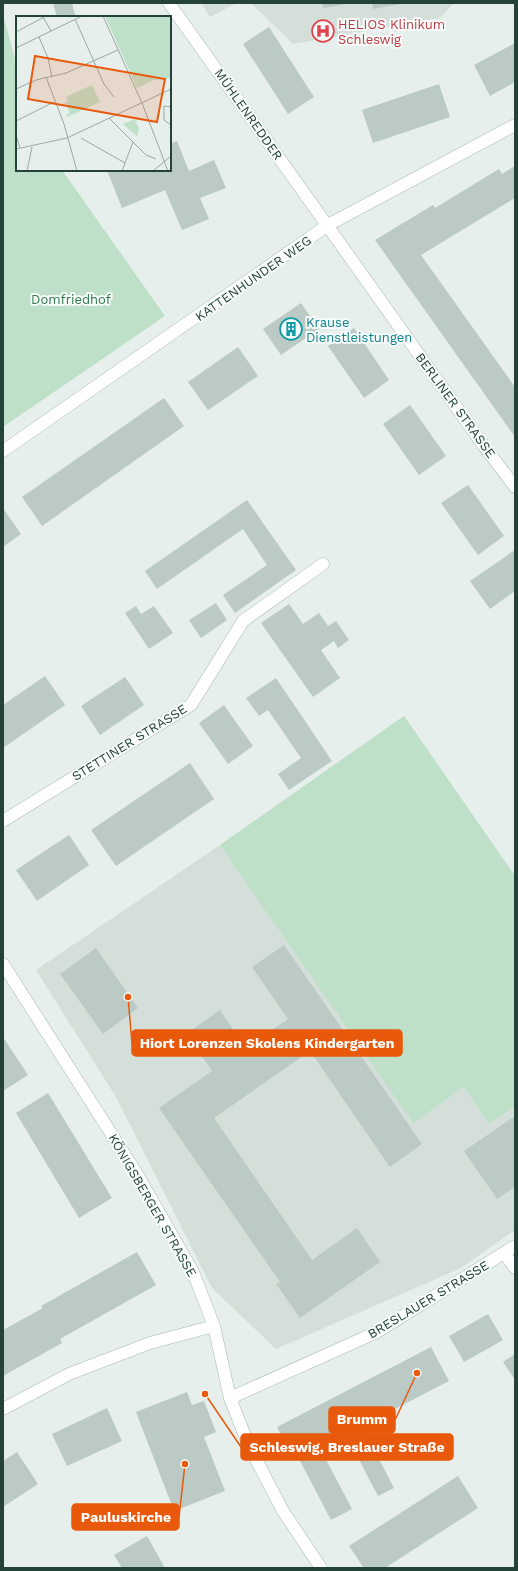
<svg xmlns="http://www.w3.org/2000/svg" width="518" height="1571" viewBox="0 0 518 1571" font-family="'Work Sans',sans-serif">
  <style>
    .built { fill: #d4dfda }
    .green { fill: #bfe0c8 }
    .building { fill: #bbcac4 }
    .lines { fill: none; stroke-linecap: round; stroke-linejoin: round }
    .minor-casing { stroke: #a8b8b2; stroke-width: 13 }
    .tertiary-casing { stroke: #a8b8b2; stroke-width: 13 }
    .minor { stroke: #fff; stroke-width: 12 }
    .tertiary { stroke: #fff; stroke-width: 12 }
    .labels { text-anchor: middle; stroke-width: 4; stroke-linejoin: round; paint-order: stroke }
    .health-label { font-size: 13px; fill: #be3a42; stroke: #f7fbf9; text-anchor: start }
    .street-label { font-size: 13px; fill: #24423a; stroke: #f7fbf9 }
    .park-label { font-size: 13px; fill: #2d7a4b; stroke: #f7fbf9 }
    .culture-label { font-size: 13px; fill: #0d838f; stroke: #f7fbf9; text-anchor: start }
    .inset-road { fill: none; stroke: #98aaa4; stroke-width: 1 }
    .view { fill: #e8590c; fill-opacity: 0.15; stroke: #e8590c; stroke-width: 2 }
    .inset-edge { fill: none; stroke: #24423a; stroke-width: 2 }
    .leader { fill: none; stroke: #e8590c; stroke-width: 1.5 }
    .callout-dot { fill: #e8590c; stroke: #f7fbf9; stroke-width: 1.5 }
    .callout { fill: #e8590c; stroke: #e8590c; stroke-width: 1.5 }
    .callout-label { font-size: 14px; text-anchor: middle; font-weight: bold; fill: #fff }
  </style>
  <rect width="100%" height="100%" fill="#e6efeb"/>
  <!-- built -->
  <path class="built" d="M201,3H237L210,17Z
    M251,3H454L440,18L293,44Z
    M404,716L515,876V1230L461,1268L276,1349L212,1288L116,1097L36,970L220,845Z"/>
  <!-- green -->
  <path class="green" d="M3,15L17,66V170H62L165,316L3,427Z
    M404,716L515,876V1106L489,1124L464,1087L413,1123L220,845Z"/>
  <!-- building -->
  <path class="building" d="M53,3H72L75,15L66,17H57Z
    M322,3H347V4L323,8Z
    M372,3H401V4L373,9Z
    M269,27L314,97L288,114L243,44Z
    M515,43V82L490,96L474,65Z
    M439,84L450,117L373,143L362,110Z
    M177,141L189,171L214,160L226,188L200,198L209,219L182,230L165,190L122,208L107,170H170V144Z
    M515,166V198L421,255L515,387V437L375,240L433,205L435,208L499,169L502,174Z
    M301,303L319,329L281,355L263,329Z
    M354,328L389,380L364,398L328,346Z
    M238,347L258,376L208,410L188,382Z
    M164,398L184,426L42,526L22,497Z
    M410,405L446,456L419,475L383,424Z
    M468,485L504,536L478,555L441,503Z
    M247,500L296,570L235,613L223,595L267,565L243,529L157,589L145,571Z
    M3,508L21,534L3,547Z
    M515,550V591L490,609L470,581Z
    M216,603L227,620L201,638L189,620Z
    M289,604L303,624L319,613L328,626L336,621L349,640L338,648L334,641L321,650L340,678L313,697L261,623Z
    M136,606L141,614L154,606L173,633L149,649L125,613Z
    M45,676L65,705L3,748V705Z
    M125,677L144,705L100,735L81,706Z
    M276,678L332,761L289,790L278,774L301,758L268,710L259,716L246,698Z
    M224,705L253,746L228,764L199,723Z
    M190,763L214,799L116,866L91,830Z
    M69,835L89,865L37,901L16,870Z
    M284,945L422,1144L390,1167L310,1051L214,1118L312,1260L357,1228L380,1262L300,1318L276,1284L280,1282L159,1108L212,1071L186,1034L220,1010L246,1048L288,1019L252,967Z
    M96,948L138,1008L103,1034L60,974Z
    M3,1037L28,1075L3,1091Z
    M48,1093L112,1198L79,1218L16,1113Z
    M515,1116V1187L497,1199L464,1151Z
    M137,1252L156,1285L60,1339L62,1343L3,1376V1330L43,1308L41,1306Z
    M488,1314L503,1340L464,1362L449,1336Z
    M431,1347L449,1381L362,1426L394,1488L378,1496L346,1435L320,1448L352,1509L331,1520L299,1459L294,1461L277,1427Z
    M515,1354V1380L503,1362Z
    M187,1392L192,1405L204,1401L216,1432L204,1437L225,1491L174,1511L136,1412Z
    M107,1408L122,1441L67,1466L52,1434Z
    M17,1452L38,1484L3,1507V1461Z
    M458,1476L478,1508L385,1568H364L349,1546Z
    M147,1536L165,1568H122L114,1555Z"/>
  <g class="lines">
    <!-- minor casing -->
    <g class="minor-casing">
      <path id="minor" d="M3,821L191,705L243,621L323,564
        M3,964L137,1174L193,1272L214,1326L230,1398L249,1446L283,1511L321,1568
        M504,1253L515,1268
        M230,1398L377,1332L515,1246
        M3,1409L69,1374L150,1343L214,1326"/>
    </g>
    <!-- tertiary casing -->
    <g class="tertiary-casing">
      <path id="tertiary" d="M169,3L484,446L515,487
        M3,451L328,225L515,125"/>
    </g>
    <!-- minor -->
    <use href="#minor" class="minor"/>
    <!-- tertiary -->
    <use href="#tertiary" class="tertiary"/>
  </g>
  <!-- icons -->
  <defs>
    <g id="hospital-ring" transform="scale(1.15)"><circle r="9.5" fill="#f7fbf9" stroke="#e0444e" stroke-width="1.5"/><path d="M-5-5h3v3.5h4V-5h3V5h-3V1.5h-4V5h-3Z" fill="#e0444e"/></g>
    <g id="building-ring" transform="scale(1.15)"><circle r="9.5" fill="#f7fbf9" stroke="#0f9aa8" stroke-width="1.5"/><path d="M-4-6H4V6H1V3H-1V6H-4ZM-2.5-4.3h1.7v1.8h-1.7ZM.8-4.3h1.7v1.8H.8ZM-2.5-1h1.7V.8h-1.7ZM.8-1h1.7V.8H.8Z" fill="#0f9aa8"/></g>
  </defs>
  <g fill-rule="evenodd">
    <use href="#hospital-ring" x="323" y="31"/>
    <use href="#building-ring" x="291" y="329"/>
  </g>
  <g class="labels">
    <!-- health labels -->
    <g class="health-label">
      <text x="338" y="29">HELIOS Klinikum<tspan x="338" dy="15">Schleswig</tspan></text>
    </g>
    <!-- street labels -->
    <g class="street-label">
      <text transform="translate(249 114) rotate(55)" y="5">MÜHLENREDDER</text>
      <text transform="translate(253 278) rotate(-35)" y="5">KATTENHUNDER WEG</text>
      <text transform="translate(456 405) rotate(54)" y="5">BERLINER STRASSE</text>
      <text transform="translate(129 742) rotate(-32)" y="5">STETTINER STRASSE</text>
      <text transform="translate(153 1205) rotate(60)" y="5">KÖNIGSBERGER STRASSE</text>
      <text transform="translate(428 1299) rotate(-31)" y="5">BRESLAUER STRASSE</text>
    </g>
    <!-- park labels -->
    <g class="park-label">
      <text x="71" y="304">Domfriedhof</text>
    </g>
    <!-- culture labels -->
    <g class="culture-label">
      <text x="306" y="327">Krause<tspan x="306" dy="15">Dienstleistungen</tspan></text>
    </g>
  </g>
  <!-- overview -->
  <g transform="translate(16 16)">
    <rect width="155" height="155" fill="#e6efeb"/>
    <path d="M89,0H155V62L138,64L121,72ZM76,69L84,86L51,101L50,99L54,97L49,87L52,85L50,81ZM119,103L123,113L121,120L107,108Z" fill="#bfe0c8"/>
    <path class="inset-road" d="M87,0L126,87L152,155M27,1L35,15M59,3L88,68L98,81M0,16L30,0M23,21L32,42L36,61M0,32L66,0M30,61L48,108L61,155M0,73L20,64L50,57L102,34M155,91L148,90V104L155,109M93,102L130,139L140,143M0,105L38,86M0,119L4,132M65,122L109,147M0,133L51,122L155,73M11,155L16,131M106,155L117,126M137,155L155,140"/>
    <path class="view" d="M19,40L149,63L141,106L12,83Z"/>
    <rect width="155" height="155" class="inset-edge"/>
  </g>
  <!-- callouts -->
  <path class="leader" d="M128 997L132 1043M417 1373L395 1420M205 1394L241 1447M185 1464L179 1517"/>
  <g class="callout-dot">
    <circle cx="128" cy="997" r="4"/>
    <circle cx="417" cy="1373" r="4"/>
    <circle cx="205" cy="1394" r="4"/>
    <circle cx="185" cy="1464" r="4"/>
  </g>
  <g class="callout">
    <rect x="132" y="1030" width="270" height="26" rx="4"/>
    <rect x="329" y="1407" width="66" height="26" rx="4"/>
    <rect x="241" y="1434" width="212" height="26" rx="4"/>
    <rect x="72" y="1504" width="107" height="26" rx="4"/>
  </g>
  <g class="callout-label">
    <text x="267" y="1048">Hiort Lorenzen Skolens Kindergarten</text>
    <text x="362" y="1424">Brumm</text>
    <text x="347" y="1452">Schleswig, Breslauer Straße</text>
    <text x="126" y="1522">Pauluskirche</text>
  </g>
  <!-- border -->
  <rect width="518" height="1571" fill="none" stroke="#24423a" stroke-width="8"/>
</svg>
